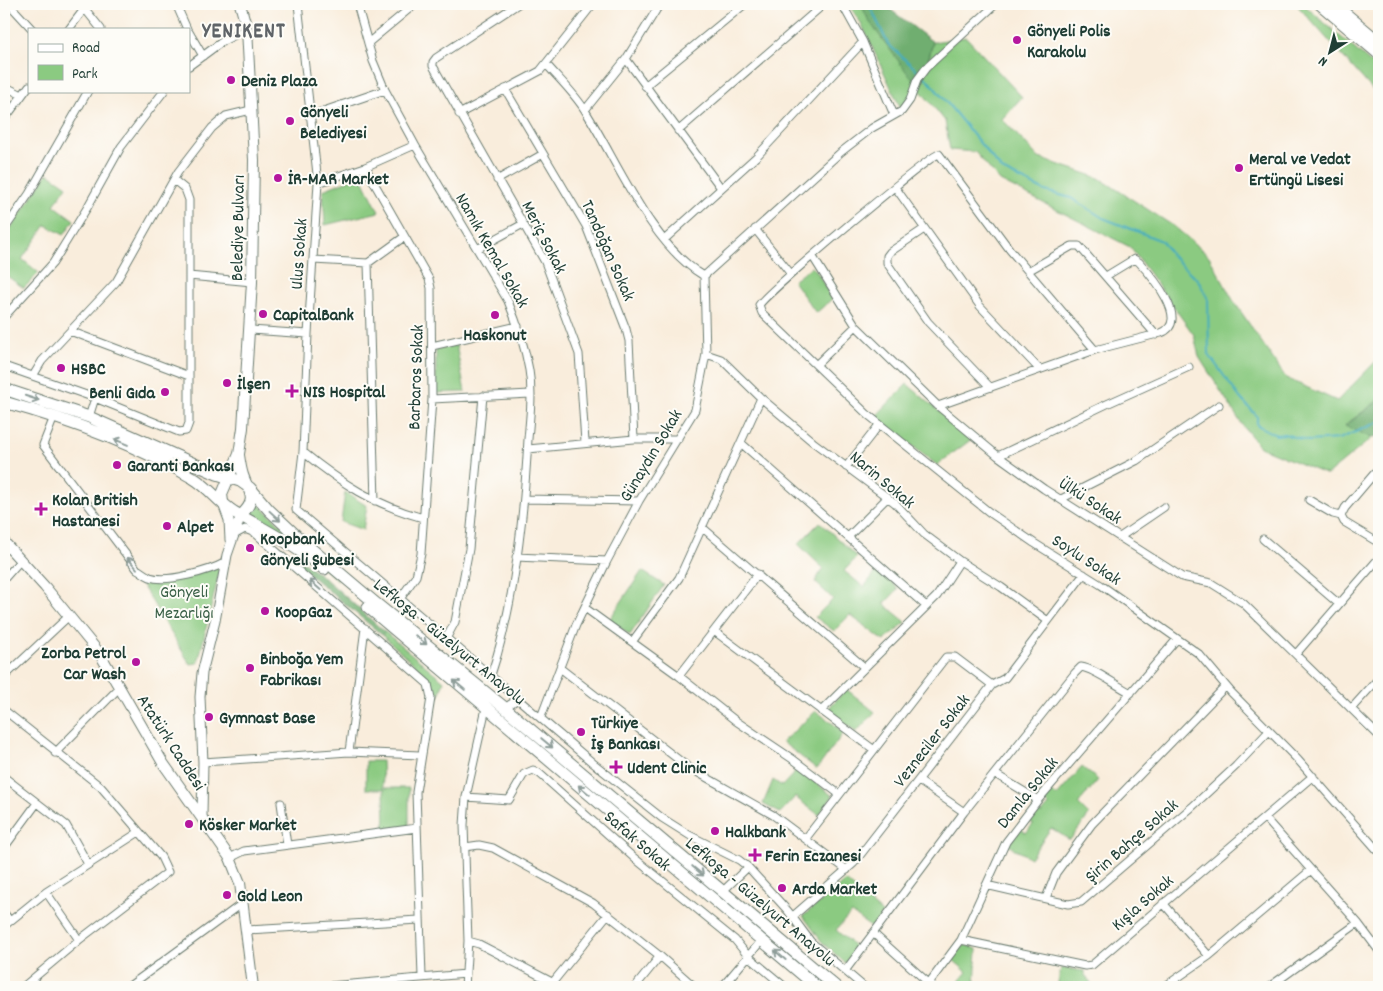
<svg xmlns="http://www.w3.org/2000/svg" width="1383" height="991" viewBox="0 0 1383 991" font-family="Dekko,sans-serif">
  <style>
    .green { fill: #8bca81; stroke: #55845a }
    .forest { fill: #70ae6f; stroke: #487652 }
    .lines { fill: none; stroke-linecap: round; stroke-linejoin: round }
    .stream { stroke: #40acbf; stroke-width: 2 }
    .minor-casing { stroke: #6b7b6f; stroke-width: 9 }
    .tertiary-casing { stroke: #6b7b6f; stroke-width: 11 }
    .secondary-casing { stroke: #6b7b6f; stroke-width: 12 }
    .trunk-casing { stroke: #6b7b6f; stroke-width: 13 }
    .minor { stroke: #fff; stroke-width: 7 }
    .tertiary { stroke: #fff; stroke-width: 9 }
    .secondary { stroke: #fff; stroke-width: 10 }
    .trunk { stroke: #fff; stroke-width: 11 }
    .oneway { stroke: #8f9e9a }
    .poi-dot { fill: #b5179e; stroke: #fdfcf7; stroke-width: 2 }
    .labels { text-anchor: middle; stroke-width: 4; stroke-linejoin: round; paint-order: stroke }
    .poi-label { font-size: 18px; font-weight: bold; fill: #1f3d34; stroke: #fdfcf7; text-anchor: start }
    .street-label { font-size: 18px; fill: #1f3d34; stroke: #fdfcf7 }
    .park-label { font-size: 18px; fill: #3a6047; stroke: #fdfcf7 }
    .district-label { font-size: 22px; font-weight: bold; letter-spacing: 1px; fill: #5f6468; stroke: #fdfcf7 }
  </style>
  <rect width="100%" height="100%" fill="#fdfcf7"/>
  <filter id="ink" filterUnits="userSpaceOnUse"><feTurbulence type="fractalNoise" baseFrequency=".02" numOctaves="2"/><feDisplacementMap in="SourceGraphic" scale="10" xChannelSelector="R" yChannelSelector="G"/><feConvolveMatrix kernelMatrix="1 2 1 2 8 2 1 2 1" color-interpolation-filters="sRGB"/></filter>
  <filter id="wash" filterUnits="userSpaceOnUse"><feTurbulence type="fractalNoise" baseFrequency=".0096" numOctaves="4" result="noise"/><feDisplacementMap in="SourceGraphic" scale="20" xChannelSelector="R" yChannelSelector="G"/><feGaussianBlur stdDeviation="1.12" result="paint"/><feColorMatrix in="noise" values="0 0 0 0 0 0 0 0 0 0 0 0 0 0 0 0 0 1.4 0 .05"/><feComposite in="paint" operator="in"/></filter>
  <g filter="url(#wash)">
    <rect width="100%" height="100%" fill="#f9eddc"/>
    <!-- green -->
    <path class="green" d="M848,4H861L869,21L921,90L933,42L966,37L1022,97L1002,119L1039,158L1099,178L1175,227L1209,256L1233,300L1286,378L1337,401L1379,358V400L1345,425L1372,438L1327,475L1260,447L1243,426L1199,357L1194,335L1130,247L1000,181L975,152L950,150L945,121L921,91L901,109L861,23Z
      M1296,4H1303L1379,70V97Z
      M48,173L67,186L54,205L74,220L64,235L46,225L22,259L39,273L24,288L4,274V238Z
      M361,175L379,212L325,225L323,190Z
      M811,267L816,270L832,299L816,313L793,281Z
      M456,345L465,392L436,393V349Z
      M907,384L972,439L937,465L875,417Z
      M345,492L367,506L363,530L341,522Z
      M254,500L339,578L337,580L308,555L246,513Z
      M820,522L857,557L844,571L864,587L879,568L898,589L884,604L906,622L884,641L850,615L834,631L815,617L833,599L815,582L823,568L798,544Z
      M218,565H221L198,663L190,664L142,585Z
      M642,571L664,585L630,635L609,620Z
      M385,632L444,681L436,704L433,701V685L428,677L382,635Z
      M846,689L875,712L856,732L827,710Z
      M816,711L844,732L817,769L782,742Z
      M366,761H382L383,788H409V827L385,830L384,789H366Z
      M1082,767L1098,780L1078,804L1089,815L1070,840L1051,828L1030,858L1008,845L1020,828L1026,833L1033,824L1028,820L1037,810L1041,814L1049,805L1044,801L1051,792L1057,796Z
      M798,769L833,796L819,815L795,797L780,813L763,804L773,780L782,786Z
      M846,881L883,914L872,928L851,913L836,930L859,950L845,963L822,942L803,916Z
      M966,945L977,949L975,987H954L967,972L952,959L961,947Z
      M1061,968L1085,971V975L1094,987H1057Z"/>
    <!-- forest -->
    <path class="forest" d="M861,4H886L887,7L933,42L920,90L869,21Z
      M1379,400V435L1372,438L1345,426Z
      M267,539C311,561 348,600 385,632L382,635Z"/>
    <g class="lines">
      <!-- stream -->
      <path class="stream" d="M869,4L888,44L929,81L1002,170L1045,191L1071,198L1103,218L1162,241L1171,255L1198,280L1208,299L1209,355L1240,398L1257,416V425L1276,435L1284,434L1308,441L1339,439L1379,422"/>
    </g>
  </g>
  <g filter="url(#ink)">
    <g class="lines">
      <!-- minor casing -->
      <g class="minor-casing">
        <path id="minor" d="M9,4L32,29
          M81,4L101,29
          M176,4L187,29
          M298,4L318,183L308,334L303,452L296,510L593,763L662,818L689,835L739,860L748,867L788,911L811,942L864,987
          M357,4L373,61L385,90L415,145L508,301C517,323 525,347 529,370C533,393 530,416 528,439C524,514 515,604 491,675
          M518,4L436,58L433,62V66L545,262L579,354L585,442
          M842,4L863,42L894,115
          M69,29L85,8
          M189,32L203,56
          M368,43L415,4
          M626,59L721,188
          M547,65C560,80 576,95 586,112C618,163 651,245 704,276
          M189,66L223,41L247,29
          M4,86L22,95
          M645,86L745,4
          M505,89L586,226L626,329L629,341L634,439
          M585,110L626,59L660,4
          M459,114L540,71L593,4
          M309,116L385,90
          M4,120L29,86
          M678,131L824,4
          M365,167L429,279L431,288L432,399L421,554L416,576L400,599
          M497,180L543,154
          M318,183L365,167L415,145
          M895,187L980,306L1039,369
          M755,229L791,274
          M924,229L890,252L887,256V263L928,322L990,387
          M4,230L29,194L88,91
          M664,240L757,156L863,42
          M477,249L523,224
          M813,257L856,326L938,406L998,456L1044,489L1182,577L1211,583L1243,603L1379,736
          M313,260L368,263L404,237
          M368,263L375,501
          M1028,271L1072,246H1079L1156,335
          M189,276L252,282
          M704,276L841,152L872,128L902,111L910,100L917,80L926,68L996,4
          M4,317L53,263L87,208L121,147L164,91
          M251,330L308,334
          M70,331L189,376
          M432,346L518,326
          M1095,350L1010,250L939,154C927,157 766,293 759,305L762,313L867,414L989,512L1034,543L1101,585L1199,654L1231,692L1298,760L1379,852
          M706,354L721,359L761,398L813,442L895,503L924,534L960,561L1001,587L1048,621
          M816,365L856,326
          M4,366L95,398L179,432L186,431L189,423V200L185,189L174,180
          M33,376L42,361L116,282L178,172L212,128L226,116L251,110
          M432,399L530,394
          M938,406L1095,350L1161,333C1191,322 1152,276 1139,262L1134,259L1106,276
          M54,417L43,445L137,569C141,571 145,575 150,577C167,583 210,571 226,562
          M89,417L95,398
          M741,443L926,606
          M528,449L634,439H678
          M303,452C341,483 375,505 423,518
          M998,456L1109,403L1189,367
          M846,467L879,425
          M524,499L639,501
          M1061,499L1136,461L1219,405
          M1309,500L1333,514L1341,516
          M1341,516L1345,508L1379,468
          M1341,516L1344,522L1379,543
          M703,528L864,667
          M234,535L245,529L255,533L428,684L431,698L416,792L422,977
          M848,537L888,497
          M1120,537L1164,507
          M1263,539L1339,604
          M516,557L607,561
          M4,579L20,561
          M585,608L679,676L736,721L794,760L839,794
          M714,631L873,749
          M447,637L455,622L469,549L483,396
          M632,642L679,578L761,398
          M1296,654L1379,558
          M560,668L688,767L773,815L847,870
          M679,676L758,574
          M4,677L69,616
          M505,708L519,698
          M1351,709L1379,678
          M4,710L101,787L161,857L168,872L79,940L23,987
          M821,711L937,596L960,561
          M541,717L576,625L607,561L639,501L695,410L706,354L704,276
          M349,752L365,628
          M55,753L118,689
          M203,762L349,752L420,755
          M995,774L1038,800
          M4,777L66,825L88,864
          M919,781L964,812
          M466,797L509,800L524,774L533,770L539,773L633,857L735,940L748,956L785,987
          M281,803L287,845
          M1265,818L1358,923L1379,951
          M806,838L946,657H955L992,685
          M465,847L479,845L493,848L593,903L660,956L695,987
          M4,848L37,803
          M230,858L244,851L417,828
          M986,885L1068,904L1081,902L1192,807L1236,766L1269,731
          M46,892L79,940
          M722,892L748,867
          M1046,898L1056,873L1092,824L1226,686
          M1163,903L1209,956
          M4,913L10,921
          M792,917L854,863L992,685L1005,678L1084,574
          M4,926L46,892L139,832
          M246,930L419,920
          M873,933L933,987
          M961,940L1085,966L1092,965L1313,776
          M468,941L479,944L552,982
          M845,971L964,812L1075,673L1081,667C1095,669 1117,686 1131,693
          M929,983L961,940L1006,842L1038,800L1177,639
          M128,987L243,903
          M318,987L466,974
          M465,987L468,941L464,825L466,797L486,708
          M549,987L608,914
          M635,987L660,956
          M722,987L762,940
          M1164,987L1209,956L1311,870
          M1269,987L1358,923"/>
      </g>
      <!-- tertiary casing -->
      <g class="tertiary-casing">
        <path id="tertiary" d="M223,504L229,520L230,540
          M202,816L203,762L200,697L202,673L215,621L227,555L241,515"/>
      </g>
      <!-- secondary casing -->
      <g class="secondary-casing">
        <path id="secondary" d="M239,455C240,462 241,469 243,475C249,493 258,499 241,515
          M223,502L222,494L239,454L243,428L252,282L254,160L247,29L240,4
          M4,542L45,587L100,654L163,763L230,858L240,883L253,987"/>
      </g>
      <!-- trunk casing -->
      <g class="trunk-casing">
        <path id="trunk" d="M1320,4L1379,54
          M1334,4L1379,42
          M4,389L89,417L217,474L240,481L250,488L269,510L303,542L374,602L505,708L836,987
          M4,402C69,420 134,443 193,478C209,487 219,503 234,512C266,530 296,546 324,569
          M368,607L817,987"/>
      </g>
      <!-- minor -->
      <use href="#minor" class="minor"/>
      <!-- tertiary -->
      <use href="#tertiary" class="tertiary"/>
      <!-- secondary -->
      <use href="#secondary" class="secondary"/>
      <!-- trunk -->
      <use href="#trunk" class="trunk"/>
    </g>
    <!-- one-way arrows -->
    <defs><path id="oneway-shaft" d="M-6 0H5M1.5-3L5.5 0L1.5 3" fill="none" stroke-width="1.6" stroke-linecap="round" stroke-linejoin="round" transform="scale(1.25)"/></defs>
    <g class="oneway">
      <use href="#oneway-shaft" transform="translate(32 398) rotate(18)"/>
      <use href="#oneway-shaft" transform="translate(121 442) rotate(-157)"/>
      <use href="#oneway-shaft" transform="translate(275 516) rotate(43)"/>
      <use href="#oneway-shaft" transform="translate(132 563) rotate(-131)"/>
      <use href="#oneway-shaft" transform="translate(315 585) rotate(-139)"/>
      <use href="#oneway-shaft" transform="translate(421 640) rotate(39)"/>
      <use href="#oneway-shaft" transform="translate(459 685) rotate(-140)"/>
      <use href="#oneway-shaft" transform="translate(547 743) rotate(40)"/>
      <use href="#oneway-shaft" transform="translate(584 790) rotate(-140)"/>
      <use href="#oneway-shaft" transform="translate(698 871) rotate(40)"/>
      <use href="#oneway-shaft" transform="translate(780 955) rotate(-139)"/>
    </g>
  </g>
  <!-- markers -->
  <g class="poi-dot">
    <circle cx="1017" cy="40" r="5"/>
    <circle cx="231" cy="80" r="5"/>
    <circle cx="290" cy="121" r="5"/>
    <circle cx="1239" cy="168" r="5"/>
    <circle cx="278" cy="178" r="5"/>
    <circle cx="263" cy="314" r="5"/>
    <circle cx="495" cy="315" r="5"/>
    <circle cx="61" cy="368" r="5"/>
    <circle cx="227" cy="383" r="5"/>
    <path d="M289.5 383.5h5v5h5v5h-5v5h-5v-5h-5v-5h5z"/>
    <circle cx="165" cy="392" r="5"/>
    <circle cx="117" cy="465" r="5"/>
    <path d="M38.5 501.5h5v5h5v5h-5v5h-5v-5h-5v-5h5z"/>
    <circle cx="167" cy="526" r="5"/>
    <circle cx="250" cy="548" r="5"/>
    <circle cx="265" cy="611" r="5"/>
    <circle cx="136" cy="662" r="5"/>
    <circle cx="250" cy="668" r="5"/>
    <circle cx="209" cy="717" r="5"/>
    <circle cx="581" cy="732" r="5"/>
    <path d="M613.5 759.5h5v5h5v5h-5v5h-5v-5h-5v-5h5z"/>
    <circle cx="189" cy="824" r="5"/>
    <circle cx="715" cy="831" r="5"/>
    <path d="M752.5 847.5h5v5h5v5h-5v5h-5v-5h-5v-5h5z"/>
    <circle cx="782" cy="888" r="5"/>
    <circle cx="227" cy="895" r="5"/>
  </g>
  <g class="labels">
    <!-- poi labels -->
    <g class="poi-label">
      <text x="1027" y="36">Gönyeli Polis<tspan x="1027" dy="21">Karakolu</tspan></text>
      <text x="241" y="86">Deniz Plaza</text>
      <text x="300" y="117">Gönyeli<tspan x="300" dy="21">Belediyesi</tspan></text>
      <text x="1249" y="164">Meral ve Vedat<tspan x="1249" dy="21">Ertüngü Lisesi</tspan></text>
      <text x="288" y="184">İR-MAR Market</text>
      <text x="273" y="320">CapitalBank</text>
      <text x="495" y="340" text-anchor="middle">Haskonut</text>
      <text x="71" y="374">HSBC</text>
      <text x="237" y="389">İlşen</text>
      <text x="303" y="397">NIS Hospital</text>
      <text x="155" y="398" text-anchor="end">Benli Gıda</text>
      <text x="127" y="471">Garanti Bankası</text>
      <text x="52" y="505">Kolan British<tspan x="52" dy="21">Hastanesi</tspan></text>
      <text x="177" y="532">Alpet</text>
      <text x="260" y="544">Koopbank<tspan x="260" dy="21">Gönyeli Şubesi</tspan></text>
      <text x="275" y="617">KoopGaz</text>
      <text x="126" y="658" text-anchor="end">Zorba Petrol<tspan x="126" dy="21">Car Wash</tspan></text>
      <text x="260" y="664">Binboğa Yem<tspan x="260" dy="21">Fabrikası</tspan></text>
      <text x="219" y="723">Gymnast Base</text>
      <text x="591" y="728">Türkiye<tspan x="591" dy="21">İş Bankası</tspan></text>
      <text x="627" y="773">Udent Clinic</text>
      <text x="199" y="830">Kösker Market</text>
      <text x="725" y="837">Halkbank</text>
      <text x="765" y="861">Ferin Eczanesi</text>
      <text x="792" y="894">Arda Market</text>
      <text x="237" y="901">Gold Leon</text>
    </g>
    <!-- street labels -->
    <g class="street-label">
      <text transform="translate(237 228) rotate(-89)" y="6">Belediye Bulvarı</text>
      <text transform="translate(545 237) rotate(63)" y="6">Meriç Sokak</text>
      <text transform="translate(493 250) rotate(60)" y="6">Namık Kemal Sokak</text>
      <text transform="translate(609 250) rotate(66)" y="6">Tandoğan Sokak</text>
      <text transform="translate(298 254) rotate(-86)" y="6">Ulus Sokak</text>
      <text transform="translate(415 377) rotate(-88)" y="6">Barbaros Sokak</text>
      <text transform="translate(650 455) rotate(-59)" y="6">Günaydın Sokak</text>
      <text transform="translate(883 479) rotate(40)" y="6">Narin Sokak</text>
      <text transform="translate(1091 500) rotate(33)" y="6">Ülkü Sokak</text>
      <text transform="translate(1087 559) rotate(33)" y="6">Soylu Sokak</text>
      <text transform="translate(450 641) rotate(39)" y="6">Lefkoşa - Güzelyurt Anayolu</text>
      <text transform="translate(931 740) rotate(-52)" y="6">Vezneciler Sokak</text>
      <text transform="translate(172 742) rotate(57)" y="6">Atatürk Caddesi</text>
      <text transform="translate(1027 792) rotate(-51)" y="6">Damla Sokak</text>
      <text transform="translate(638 840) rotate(41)" y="6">Safak Sokak</text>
      <text transform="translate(1131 840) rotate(-41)" y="6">Şirin Bahçe Sokak</text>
      <text transform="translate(761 901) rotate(40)" y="6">Lefkoşa - Güzelyurt Anayolu</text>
      <text transform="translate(1142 902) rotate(-41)" y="6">Kışla Sokak</text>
    </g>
    <!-- park labels -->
    <g class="park-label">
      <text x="184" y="597">Gönyeli<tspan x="184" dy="21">Mezarlığı</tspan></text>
    </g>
    <!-- district labels -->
    <g class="district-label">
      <text x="244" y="37">YENIKENT</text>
    </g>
  </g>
  <!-- margin -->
  <rect width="1383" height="991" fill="none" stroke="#fdfcf7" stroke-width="20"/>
  <!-- legend -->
  <rect x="28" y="28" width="162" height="65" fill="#fdfcf7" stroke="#a4b0a9"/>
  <rect x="38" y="44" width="25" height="8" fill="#ffffff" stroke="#a4b0a9"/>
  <text x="72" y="52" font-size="15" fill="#1f3d34">Road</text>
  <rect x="38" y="65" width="25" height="15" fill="#8bca81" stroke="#a4b0a9"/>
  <text x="72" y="78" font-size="15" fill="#1f3d34">Park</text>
  <!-- north arrow -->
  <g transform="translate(1330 52) rotate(216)" stroke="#fdfcf7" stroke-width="4" paint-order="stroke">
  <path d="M0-4L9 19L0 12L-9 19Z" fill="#1f3d34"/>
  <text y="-8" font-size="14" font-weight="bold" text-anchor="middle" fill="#1f3d34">N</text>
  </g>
</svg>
